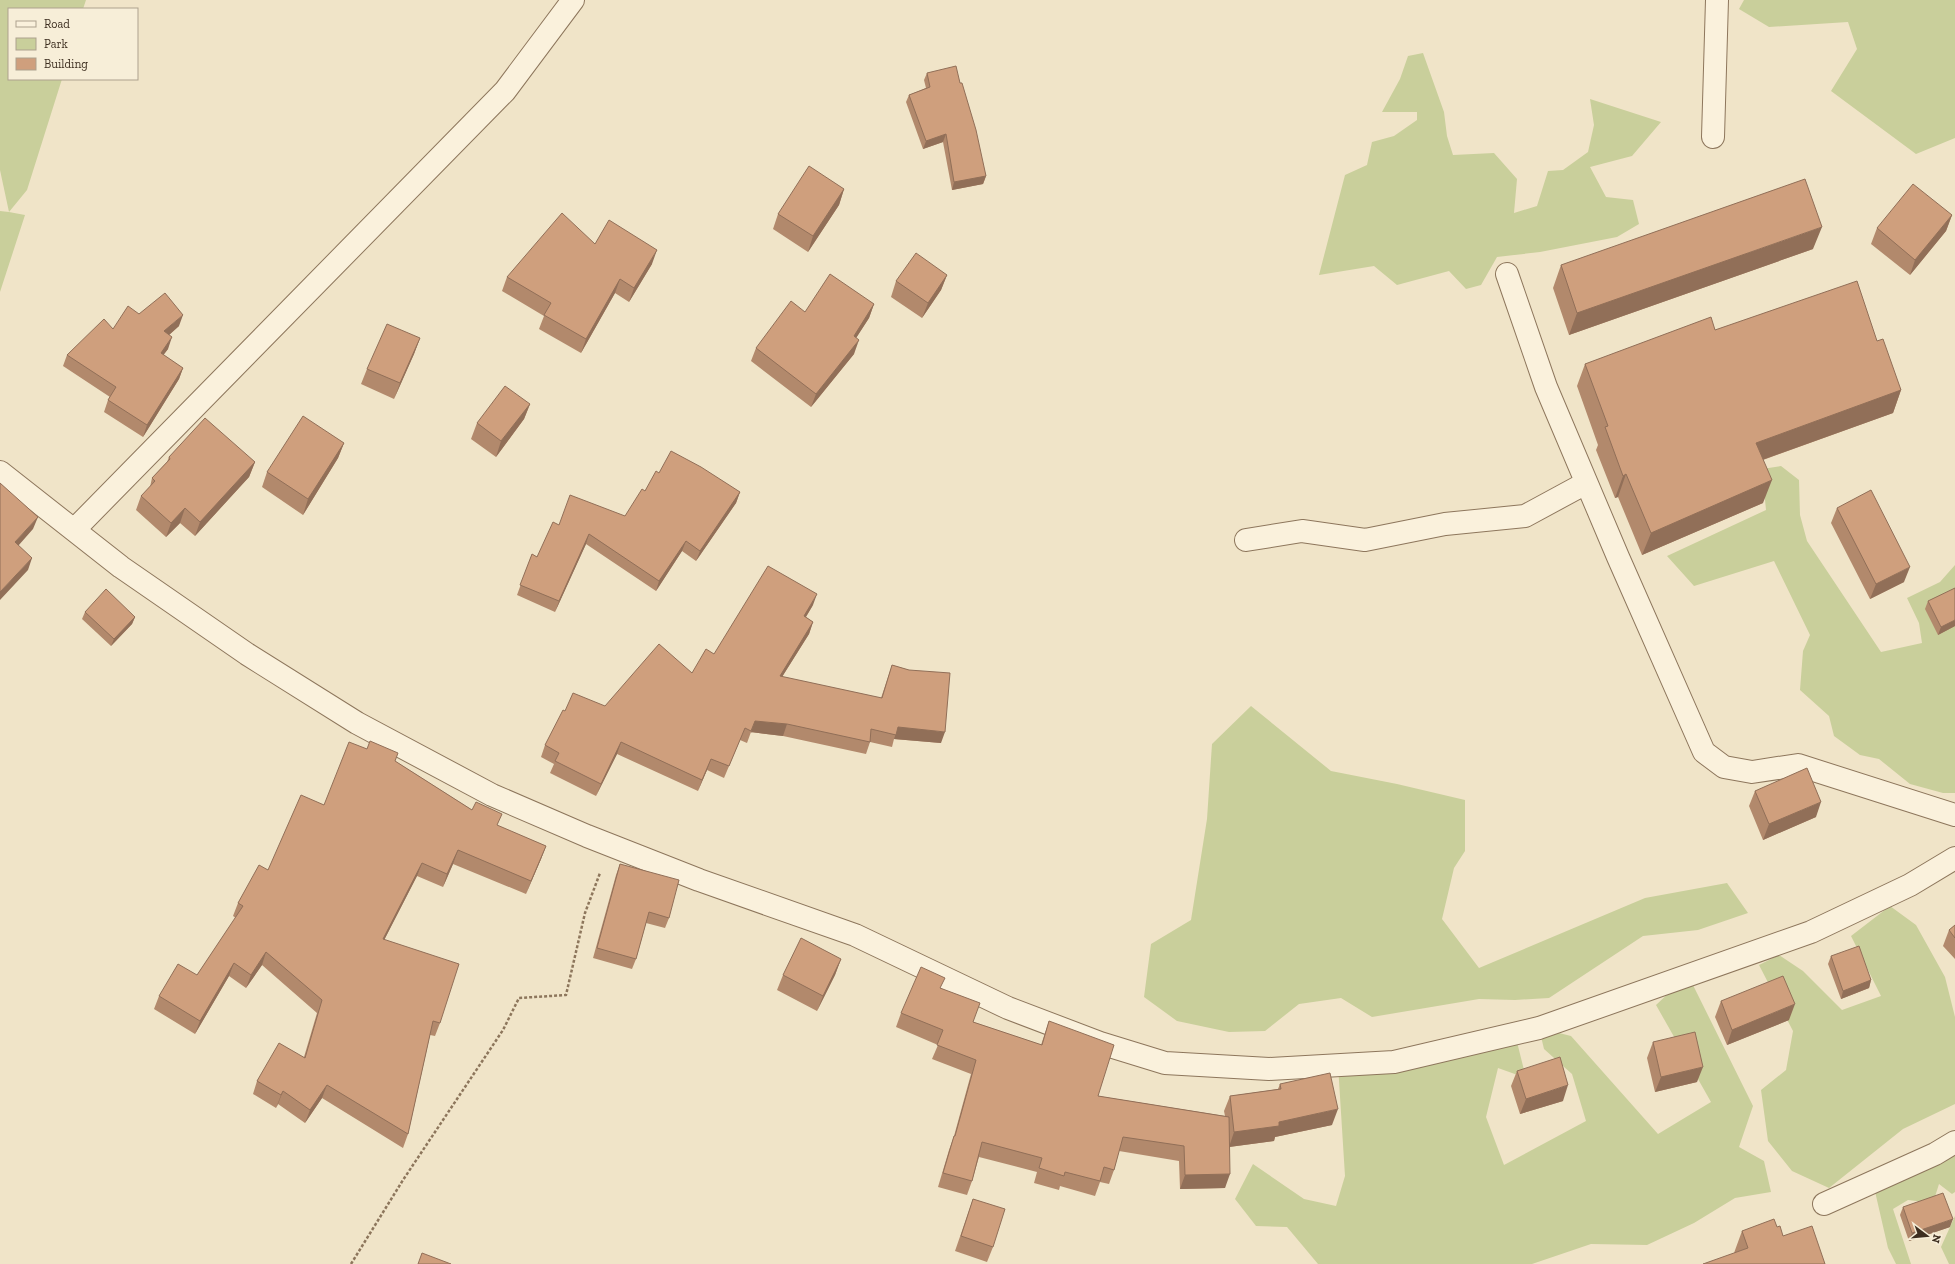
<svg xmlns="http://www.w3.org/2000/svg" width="1955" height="1264" viewBox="0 0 1955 1264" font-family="'Zilla Slab',serif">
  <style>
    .green { fill: #c9cf9b }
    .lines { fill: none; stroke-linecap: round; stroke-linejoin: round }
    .minor-casing { stroke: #8d765c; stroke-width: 24 }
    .path { stroke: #8d765c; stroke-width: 2.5; stroke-dasharray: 3 2; stroke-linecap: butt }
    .minor { stroke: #faf1dc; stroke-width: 22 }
    .wall { fill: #b2896c }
    .shaded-wall { fill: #916f58 }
    .building { fill: #cf9f7d; stroke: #916f58 }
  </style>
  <rect width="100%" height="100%" fill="#f0e4c8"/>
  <!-- green -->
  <path class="green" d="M0,0H86L83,9H9V79H62L27,190L9,212L25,215L0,292V211L9,212L0,170Z
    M1744,0H1955V138L1916,154L1831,91L1857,49L1848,22L1769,27L1739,9Z
    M1423,53L1444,112L1447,136L1453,155L1494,153L1517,179L1514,213L1537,206L1548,171L1563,170L1588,152L1594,125L1590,99L1661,122L1632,156L1590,167L1606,197L1633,200L1639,224L1617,237L1540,252L1497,257L1481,285L1466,289L1449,271L1397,285L1374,266L1319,275L1345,175L1367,165L1372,142L1394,136L1417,120V112H1382L1400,79L1408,56Z
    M1781,466L1799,480L1800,515L1807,541L1881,652L1922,643L1919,623L1907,598L1940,582L1955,565V793H1943L1910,784L1879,759L1860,755L1834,736L1829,716L1800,690L1803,651L1810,635L1774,561L1694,586L1667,556L1766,510L1762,469Z
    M1251,706L1331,771L1397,784L1465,800V851L1454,868L1442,919L1479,968L1645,898L1727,883L1748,913L1698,930L1643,936L1549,998L1515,1000L1479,999L1372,1017L1341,998L1299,1004L1265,1031L1229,1032L1177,1021L1144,997L1151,944L1191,920L1207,819L1212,744Z
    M1890,906L1916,925L1945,977L1955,1017V1104L1903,1129L1829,1188L1792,1171L1768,1141L1761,1090L1786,1070L1793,1031L1759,965L1779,955L1803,971L1842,1010L1881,996L1851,936Z
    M1688,975L1753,1106L1739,1147L1764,1161L1771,1192L1735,1198L1694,1223L1647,1245L1591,1244L1532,1264H1318L1287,1227L1256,1226L1235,1199L1253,1164L1304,1199L1336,1206L1345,1176L1338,1065L1515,1034L1526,1078L1498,1068L1486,1117L1504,1165L1586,1121L1572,1074L1544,1049L1539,1028L1571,1036L1658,1134L1711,1102L1656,1005Z
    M1955,1150V1192L1952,1194L1939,1184L1933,1203L1908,1200L1893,1209L1911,1264H1896L1888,1248L1874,1187Z
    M1955,1216V1264H1949L1941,1247Z"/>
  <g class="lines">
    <!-- minor casing -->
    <g class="minor-casing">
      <path id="minor" d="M1713,137L1717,0
        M1507,274L1546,387L1618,557L1704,752L1724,767L1752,772L1798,765L1955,815
        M0,472L121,567L247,654L357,723L492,795L587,836L699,880L855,935L1008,1008L1100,1043L1165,1063L1269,1069L1394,1062L1539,1028L1811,932L1910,885L1955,858
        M74,530L505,91L573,0
        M1246,540L1302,531L1365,540L1445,524L1525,516L1586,483
        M1824,1204L1935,1154L1955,1142"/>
    </g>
    <!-- path -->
    <path class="path" d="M351,1264L403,1180L503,1030L519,998L566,995L585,913L600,873"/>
    <!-- minor -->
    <use href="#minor" class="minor"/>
  </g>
  <!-- wall -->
  <path class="wall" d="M927,73L960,83L986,176L983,184L952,190L943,142L923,149L906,102L909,95L926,88L924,80Z
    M844,189L839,205L808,252L773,229L778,214Z
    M1952,215L1946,231L1910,275L1871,244L1877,228Z
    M595,244L652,264L629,302L615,293L581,353L539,329L544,316L502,291L507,277Z
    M1813,249L1569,335L1553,288L1561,265Z
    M947,275L941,290L922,318L891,297L896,281Z
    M874,304L869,318L856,338L854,354L811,407L751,361L756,348L805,312Z
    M139,314L179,326L169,335L168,349L163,355L183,368L179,379L143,437L104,412L108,400L110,397L63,366L67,355Z
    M1715,330L1877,341L1901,390L1893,413L1763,460V503L1642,555L1618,497L1615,498L1596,450L1598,445L1577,386L1585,364Z
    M420,338L414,354L394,399L361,384L367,369Z
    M530,404L524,419L496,457L471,439L477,423Z
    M344,443L338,458L303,515L262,487L267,472Z
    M169,457L255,462L249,477L195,536L180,523L166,537L136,510L141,496L150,487L152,478L167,462Z
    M659,473L740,492L736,503L696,561L682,551L656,591L586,544L555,612L517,595L532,554L537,557L559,525L625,516Z
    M1837,508L1904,582L1870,599L1831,523Z
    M1928,601L1955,626L1938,635L1925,609Z
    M813,605L806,617L813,622L809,634L782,677L881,698L892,665L909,670L941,743L894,739L892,747L870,742L866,754L783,736L751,732L747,743L740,740L724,778L707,770L698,791L617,754L596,796L550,773L554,764L541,757L545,745L565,711L605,706L692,673L714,654Z
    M85,612L135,617L132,624L111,646L82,619Z
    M395,761L472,810L498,826L546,846L541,859L526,894L453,864L443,887L417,876L384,940L440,1023L435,1036L430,1035L408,1134L403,1148L322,1098L305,1123L278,1104L276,1108L253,1094L257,1081L304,1057L317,1013L262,965L246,988L229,976L195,1034L154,1009L159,996L197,975L236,918L233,916L238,903L268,870L324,805Z
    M1755,791L1816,817L1763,840L1749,806Z
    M620,864L669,918L665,928L646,923L636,959L632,969L593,958L616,875Z
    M1955,925V959L1943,946L1949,930Z
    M1831,956L1871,980L1869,988L1841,999L1828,964Z
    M841,959L835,975L817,1011L777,990L783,975Z
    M940,989L973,1022L1041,1045L1049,1021L1098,1096L1225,1116L1224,1111L1230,1096L1278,1089L1280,1084L1332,1125L1275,1137L1274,1141L1229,1147L1225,1188L1180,1189L1179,1161L1119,1151L1114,1170L1109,1184L1100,1182L1095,1196L1060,1186L1059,1190L1034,1183L1037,1172L979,1157L972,1181L967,1195L938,1187L949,1150L954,1136L971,1074L932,1059L938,1045L896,1027L901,1013Z
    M1721,1001L1789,1020L1727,1045L1715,1017Z
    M1653,1042L1697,1082L1655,1092L1647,1058Z
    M1517,1071L1563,1101L1520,1114L1511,1086Z
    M973,1199L993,1247L987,1262L955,1251Z
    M1903,1207L1950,1227L1909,1241L1900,1215Z
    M1777,1227L1783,1236L1734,1253L1742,1231Z"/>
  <!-- shaded-wall -->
  <path class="shaded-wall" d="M946,134L943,142L923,149L926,141Z
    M986,176L983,184L952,190L954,182Z
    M844,189L839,205L808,252L813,236Z
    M1952,215L1946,231L1910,275L1915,260Z
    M1822,227L1813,249L1569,335L1577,313Z
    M657,250L652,264L629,302L634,288Z
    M947,275L941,290L922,318L928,303Z
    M620,279L615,293L581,353L586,339Z
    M874,304L869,318L849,349L854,336Z
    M183,315L179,326L160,343L164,331Z
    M172,337L168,349L156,365L161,353Z
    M420,338L414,354L394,399L400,383Z
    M859,340L854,354L811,407L816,394Z
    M183,368L179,379L143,437L147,425Z
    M1901,390L1893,413L1748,465L1756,443Z
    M530,404L524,419L496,457L501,441Z
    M344,443L338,458L303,515L308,499Z
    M255,462L249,477L195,536L200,522Z
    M1626,474L1618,497L1615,498L1623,476Z
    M1772,480L1763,503L1642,555L1651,533Z
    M740,492L736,503L696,561L700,551Z
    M185,508L180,523L166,537L171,523Z
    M38,517L33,529L11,554L15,542Z
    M589,534L586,544L555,612L559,601Z
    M686,541L682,551L656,591L659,581Z
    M32,558L28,570L0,600V592Z
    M1910,567L1904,582L1870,599L1876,584Z
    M817,594L813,605L799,628L804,616Z
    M135,617L132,624L111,646L114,639Z
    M1955,620V626L1938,635L1941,627Z
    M813,622L809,634L775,688L780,676Z
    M755,721L787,724L783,736L751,732L747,743Z
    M898,727L945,732L941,743L894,739Z
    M621,742L617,754L596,796L601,784Z
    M711,759L707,770L698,791L702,780Z
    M1821,802L1816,817L1763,840L1769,824Z
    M546,846L541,859L526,894L531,881Z
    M458,850L453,864L443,887L447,874Z
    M422,863L417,876L378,952L383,939Z
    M266,952L262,965L246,988L251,975Z
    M841,959L835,975L817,1011L823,996Z
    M234,963L229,976L195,1034L200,1021Z
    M1871,980L1869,988L1841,999L1843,991Z
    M1795,1004L1789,1020L1727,1045L1732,1030Z
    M1703,1067L1697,1082L1655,1092L1661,1077Z
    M327,1085L322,1098L305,1123L310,1110Z
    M1568,1085L1563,1101L1520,1114L1526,1099Z
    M283,1091L278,1104L276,1108L281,1095Z
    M1338,1109L1332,1125L1275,1137L1274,1141L1229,1147L1234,1132Z
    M1230,1174L1225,1188L1180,1189L1185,1175Z
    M1953,1219L1950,1227L1909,1241L1912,1233Z"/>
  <!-- building -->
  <path class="building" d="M956,66L960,83H962L976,130L986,176L954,182L946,134L926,141L909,95L930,87L927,73Z
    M809,166L844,189L813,236L778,214Z
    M1805,179L1822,227L1577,313L1561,265Z
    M1913,184L1952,215L1915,260L1877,228Z
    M562,213L595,244L609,220L657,250L634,288L620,279L586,339L544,315L551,303L507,277Z
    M916,253L947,275L928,303L896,281Z
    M830,274L874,304L854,336L859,340L816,394L756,348L791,301L805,312Z
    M1857,281L1877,341L1883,339L1901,390L1756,443L1772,480L1651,533L1626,474L1623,476L1605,427L1608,426L1585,364L1711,317L1715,330Z
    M165,293L183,315L164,331L172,337L161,353L183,368L147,425L108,400L116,387L67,355L104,319L113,329L128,306L139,314Z
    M387,324L420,338L400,383L367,369Z
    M505,386L530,404L501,441L477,423Z
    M303,416L344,443L308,499L267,472Z
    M205,418L255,462L200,522L185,508L171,523L141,496L155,481L152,478L170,459L169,457Z
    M671,451L701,467L740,492L700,551L686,541L659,581L589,534L559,601L520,585L532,554L537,557L553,522L559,525L570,495L625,516L642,489L645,491L656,471L659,473Z
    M0,483L38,517L15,542L32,558L0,592Z
    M1871,490L1910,567L1876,584L1837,508Z
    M768,566L817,594L804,616L813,622L780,676L882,698L892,665L909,670L950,673L945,732L898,727L896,735L871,729L870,742L787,724L755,721L751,731L745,728L729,766L711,759L702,780L621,742L601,784L555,761L559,753L545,745L563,710L565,711L573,693L605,706L659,644L692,673L706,649L714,654Z
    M1955,588V620L1941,627L1928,601Z
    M106,589L135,617L114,639L85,612Z
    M370,741L398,753L395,761L472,810L476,802L502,814L497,825L546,846L531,881L458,850L447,874L422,863L383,939L459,964L440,1023L433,1021L408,1134L327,1085L310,1110L283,1091L281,1095L257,1081L279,1043L305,1058L322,1000L266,952L251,975L234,963L200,1021L159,996L178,964L197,975L243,906L238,903L259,865L268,870L301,795L324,805L349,742L367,749Z
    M1807,768L1821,802L1769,824L1755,791Z
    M620,864L679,880L669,918L649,912L636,959L597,948Z
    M1955,925V938L1949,930Z
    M801,938L841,959L823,996L783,975Z
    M1859,946L1871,980L1843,991L1831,956Z
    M921,967L945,978L940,988L980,1003L973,1022L1042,1045L1049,1021L1114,1045L1098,1096L1229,1117L1230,1174L1185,1175L1184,1146L1123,1137L1114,1170L1104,1167L1100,1181L1065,1172L1064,1176L1039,1168L1042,1158L982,1142L972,1181L943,1173L954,1136H955L976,1060L937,1045L943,1030L901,1013Z
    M1783,976L1795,1004L1732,1030L1721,1001Z
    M1695,1032L1703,1067L1661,1077L1653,1042Z
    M1560,1057L1568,1085L1526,1099L1517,1071Z
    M1330,1073L1338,1109L1279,1122V1126L1234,1132L1230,1096L1281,1089L1280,1084Z
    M1943,1193L1953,1219L1912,1233L1903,1207Z
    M973,1199L1005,1209L993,1247L961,1236Z
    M1774,1219L1777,1227L1780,1226L1783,1236L1812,1226L1825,1264H1703L1748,1248L1742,1231Z
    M422,1253L451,1264H418Z"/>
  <!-- legend -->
  <rect x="8" y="8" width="130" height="72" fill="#f7eed8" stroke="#ada18e"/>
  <rect x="16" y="21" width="20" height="6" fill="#faf1dc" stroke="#ada18e"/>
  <text x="44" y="28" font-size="12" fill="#3d2e20">Road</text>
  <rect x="16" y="38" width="20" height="12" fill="#c9cf9b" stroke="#ada18e"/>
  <text x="44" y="48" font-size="12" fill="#3d2e20">Park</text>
  <rect x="16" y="58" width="20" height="12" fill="#cf9f7d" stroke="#ada18e"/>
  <text x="44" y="68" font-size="12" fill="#3d2e20">Building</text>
  <!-- north arrow -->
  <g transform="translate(1927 1236) rotate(106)" stroke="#f7eed8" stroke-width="3" paint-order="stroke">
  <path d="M0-3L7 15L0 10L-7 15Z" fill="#3d2e20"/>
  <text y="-6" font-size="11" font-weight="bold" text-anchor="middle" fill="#3d2e20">N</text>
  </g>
</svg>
